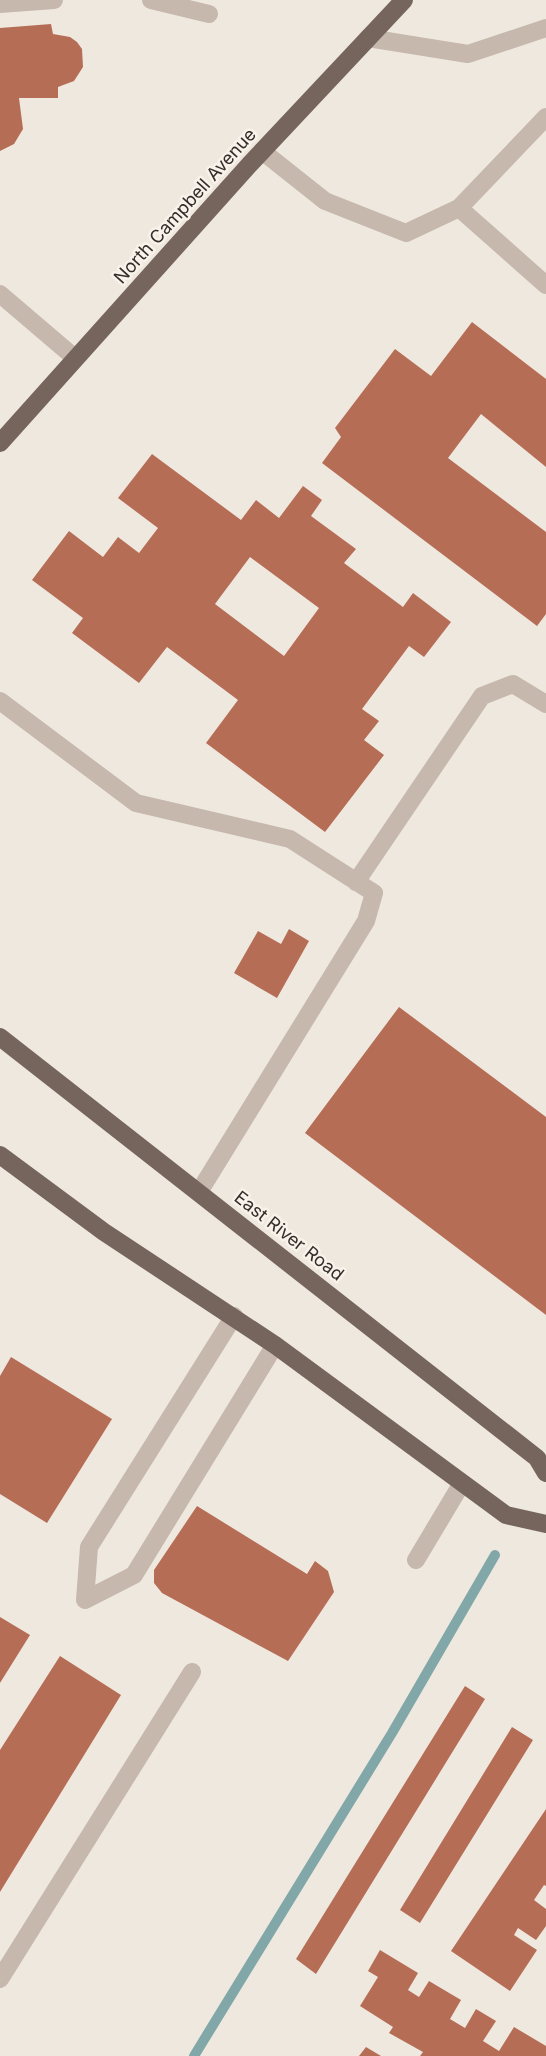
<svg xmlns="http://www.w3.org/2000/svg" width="546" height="2056" viewBox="0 0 546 2056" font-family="Inter,sans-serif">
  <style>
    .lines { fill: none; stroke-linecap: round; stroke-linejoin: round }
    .stream { stroke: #81a7a9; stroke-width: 10 }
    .building { fill: #b66d56; fill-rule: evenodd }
    .minor { stroke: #c6b8ac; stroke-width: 18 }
    .major { stroke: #75655d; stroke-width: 18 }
    .labels { text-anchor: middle; stroke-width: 5; stroke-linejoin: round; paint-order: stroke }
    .street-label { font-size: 18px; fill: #352d2a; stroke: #f8f2ea }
  </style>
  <rect width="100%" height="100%" fill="#efe8df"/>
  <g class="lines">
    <!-- stream -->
    <path class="stream" d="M194,2056L392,1733L495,1555"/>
  </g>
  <!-- building -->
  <path class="building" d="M51,24L53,34L70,37L77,42L82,49L83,67L74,81L58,87V98H19L23,129L14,144L0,151V28Z
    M472,322L546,379V467L481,414L448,458L546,532V614L537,626L322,463L341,437L335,428L395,349L431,376Z
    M152,454L241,520L256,500L279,518L303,486L322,500L311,516L356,549L344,563L403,607L413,593L451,622L424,657L409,646L362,709L379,721L364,740L384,755L325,832L206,743L238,700L167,647L139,683L72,633L83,618L32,580L69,531L103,557L118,537L139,553L158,528L118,498ZM250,557L319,608L284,656L215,604Z
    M289,929L309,941L277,998L234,973L258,931L281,944Z
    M399,1007L546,1117V1315L305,1133Z
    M11,1357L112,1419L47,1523L0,1494V1376Z
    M197,1506L307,1574L315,1561L328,1571L334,1592L288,1661L162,1593L154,1583V1570Z
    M0,1617L30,1635L0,1683Z
    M60,1656L121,1695L0,1892V1750Z
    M465,1686L485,1699L316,1974L296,1959Z
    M512,1727L533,1740L420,1923L400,1910Z
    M546,1809V1886L544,1885L534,1900L546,1909V1926L536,1940L518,1928L514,1935L537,1950L510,1991L451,1951Z
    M380,1950L418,1973L408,1990L419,1997L429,1981L461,2000L450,2019L465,2028L476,2009L496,2021L483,2041L499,2051L514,2027L546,2046V2056H420L423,2052L389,2033L393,2027L360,2006L378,1977L368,1971Z
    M366,2047L381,2056H359Z"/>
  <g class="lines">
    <!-- minor -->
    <path class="minor" d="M151,0L209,14
      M0,4L54,0
      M368,38L468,54L546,28
      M262,151L325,201L406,233L459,208L546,117
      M459,208L546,285
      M0,294L75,358
      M0,701L136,803L290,839L374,893L366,921L199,1192
      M356,882L482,696L513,684L546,704
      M234,1316L89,1547L85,1600L134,1575L275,1345
      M416,1560L462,1483
      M0,1979L192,1672"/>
    <!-- major -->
    <path class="major" d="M0,443L250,164L404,0
      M0,1037L537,1458L546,1473
      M0,1155L104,1232L275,1345L506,1515L546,1524"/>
  </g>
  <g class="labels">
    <!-- street labels -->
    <g class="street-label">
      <text transform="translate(185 206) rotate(-48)" y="6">North Campbell Avenue</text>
      <text transform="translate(289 1236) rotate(38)" y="6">East River Road</text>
    </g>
  </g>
</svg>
